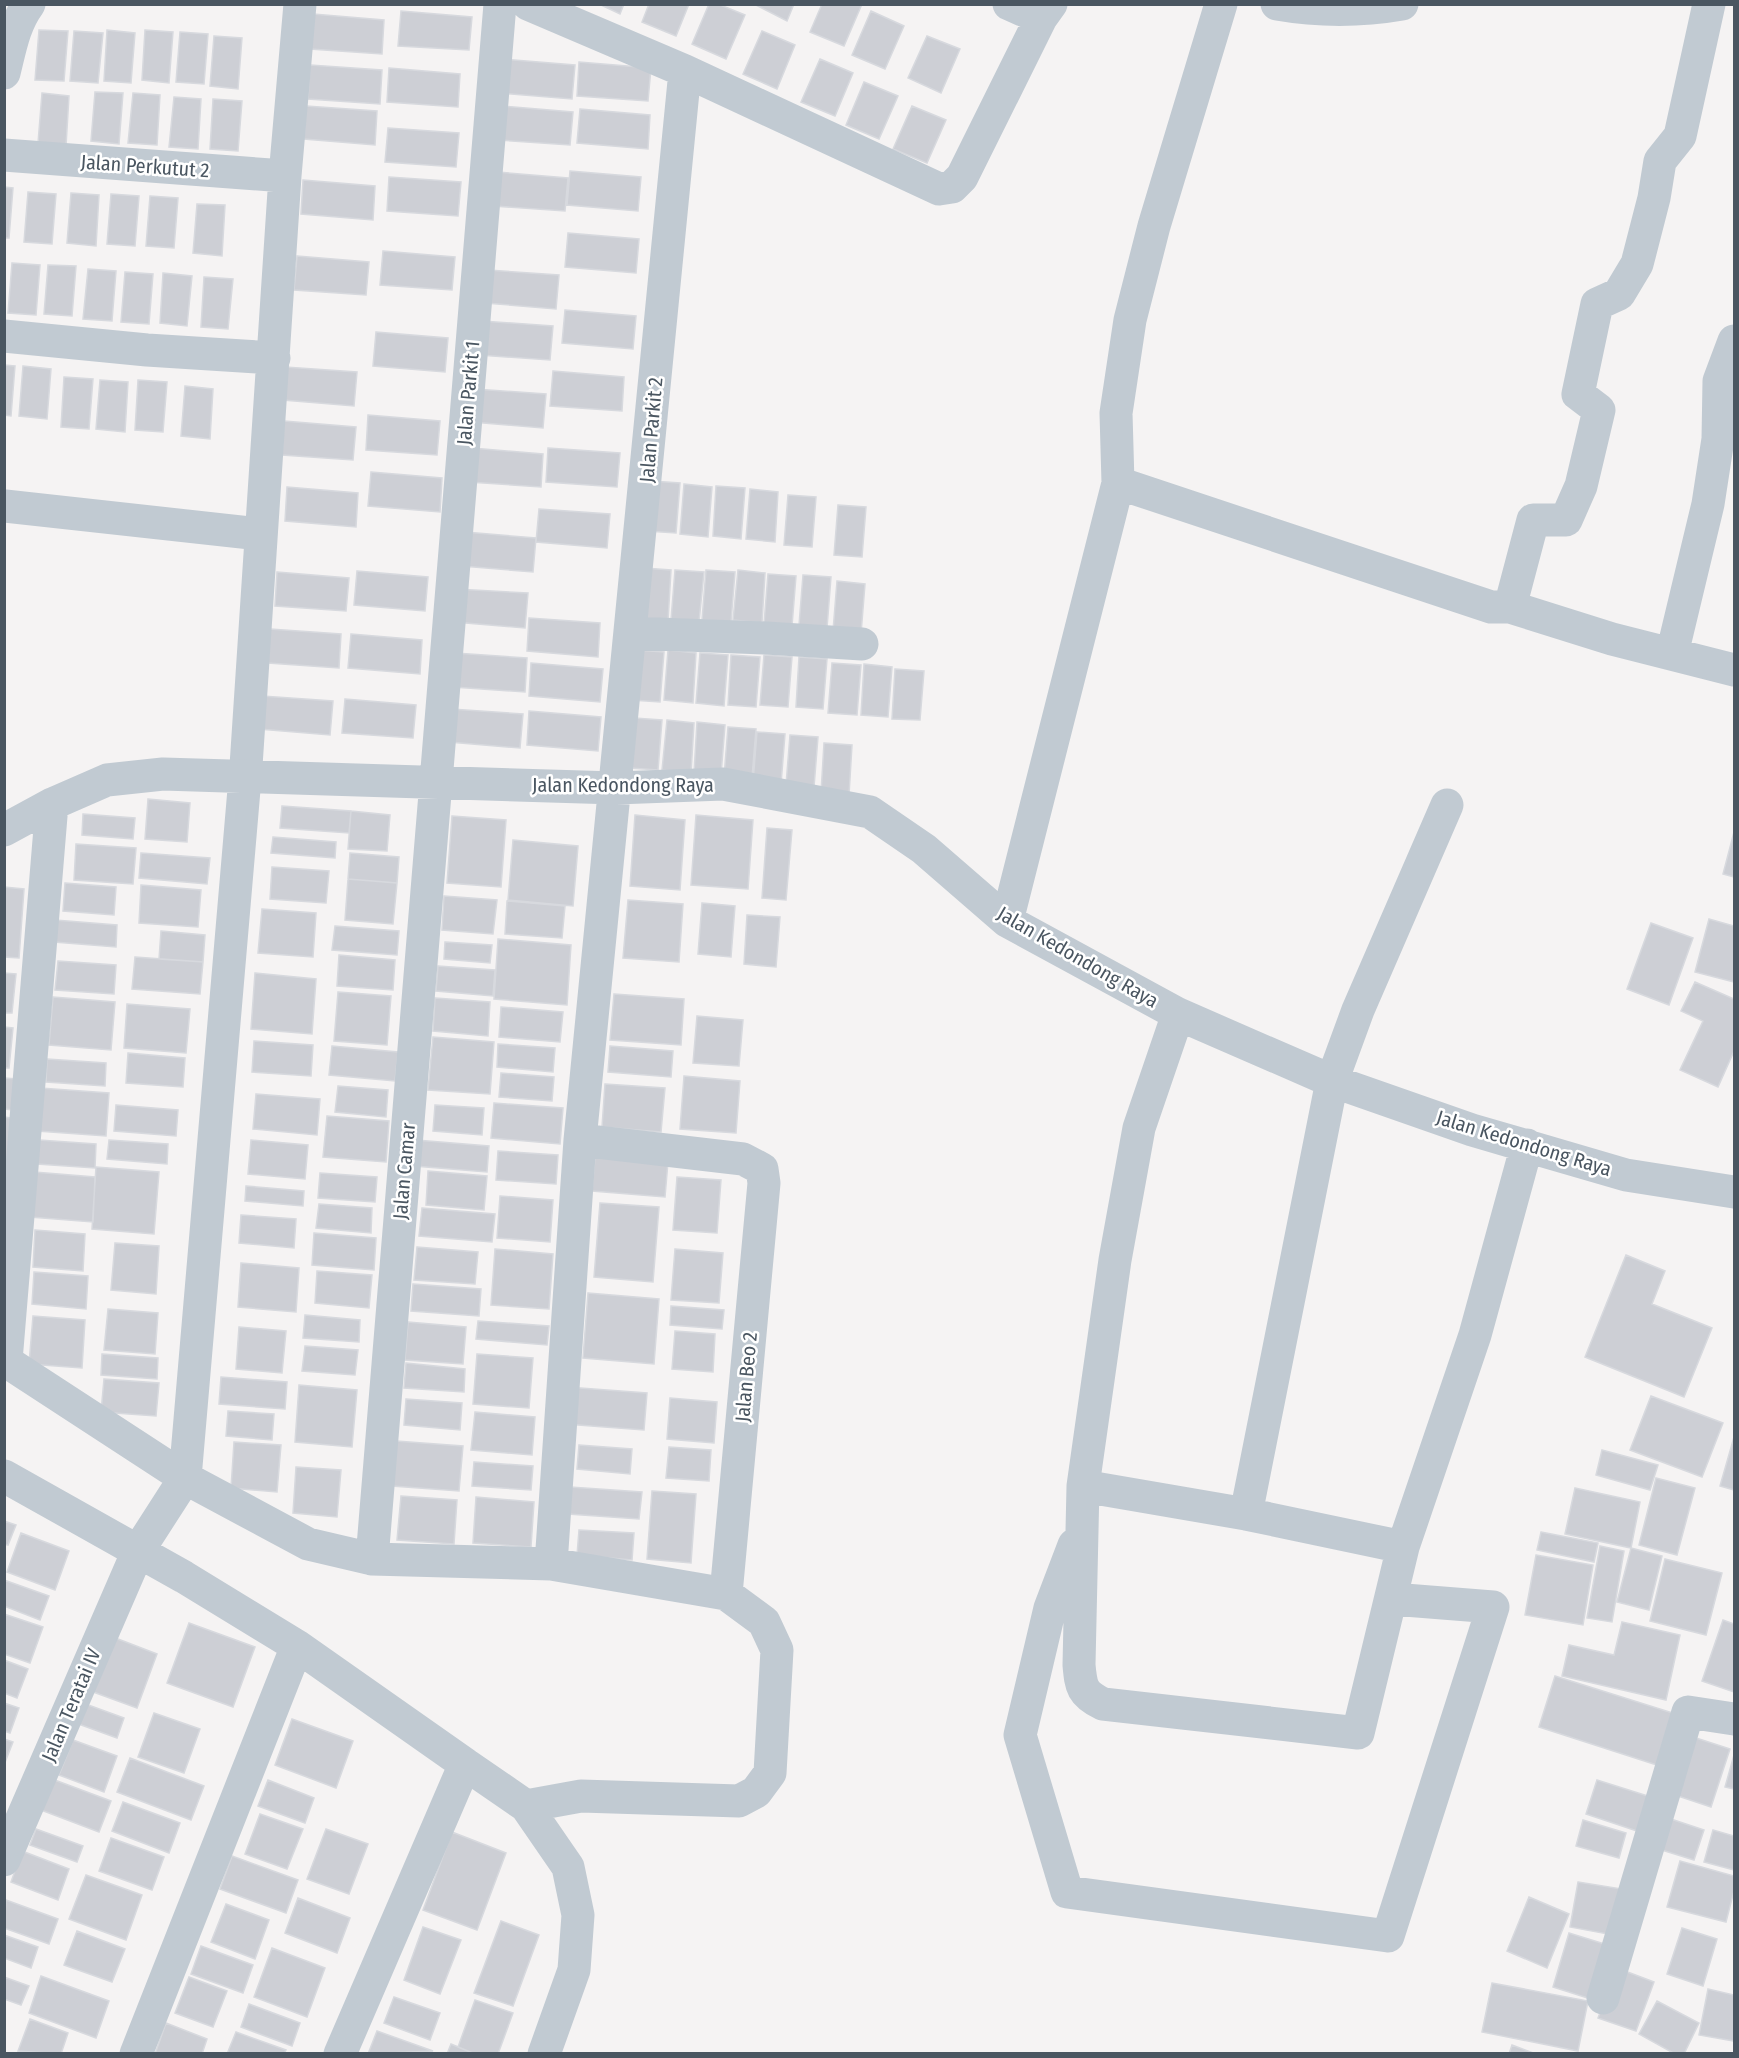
<svg xmlns="http://www.w3.org/2000/svg" width="1739" height="2058" viewBox="0 0 1739 2058" font-family="'Fira Sans Condensed',sans-serif">
  <style>
    .building { fill: #cdcfd5; stroke: #d7d9de; stroke-width: 1.5 }
    .lines { fill: none; stroke-linecap: round; stroke-linejoin: round }
    .minor { stroke: #c1cad2; stroke-width: 33 }
    .labels { text-anchor: middle; stroke-width: 5; stroke-linejoin: round; paint-order: stroke }
    .street-label { font-size: 20px; fill: #4a5661; stroke: #fff }
  </style>
  <rect width="100%" height="100%" fill="#f5f3f3"/>
  <!-- building -->
  <path class="building" d="M599,4H624L620,14Z
    M649,4H689L676,36L642,22Z
    M709,4H718L745,15L726,59L692,44Z
    M754,4H794L787,21Z
    M822,4H862L844,46L810,32Z
    M401,11L472,17L469,50L398,46Z
    M871,11L904,26L885,69L852,55Z
    M313,14L384,20L382,54L310,49Z
    M39,30L68,31L64,81L35,80Z
    M107,30L135,33L131,83L104,81Z
    M145,30L173,32L169,83L142,80Z
    M74,31L103,33L98,83L70,81Z
    M762,31L795,45L777,89L743,74Z
    M180,32L208,34L204,84L176,82Z
    M214,36L242,38L238,89L210,86Z
    M927,36L960,49L941,93L908,78Z
    M503,59L575,65L572,99L500,93Z
    M820,59L853,73L835,116L801,102Z
    M579,62L651,68L648,101L577,96Z
    M310,65L382,70L380,104L308,99Z
    M389,68L460,74L458,107L387,102Z
    M864,82L898,96L879,139L846,125Z
    M95,92L123,93L119,144L91,141Z
    M42,93L69,96L66,146L38,143Z
    M133,93L160,95L157,145L128,143Z
    M174,97L201,99L198,149L169,147Z
    M213,99L242,101L238,151L210,149Z
    M306,106L377,111L375,145L304,139Z
    M502,106L573,112L570,145L499,140Z
    M912,106L946,120L927,163L893,149Z
    M580,109L650,115L648,149L577,143Z
    M388,128L459,133L456,167L385,162Z
    M570,171L641,177L638,211L567,205Z
    M497,172L568,178L565,211L494,206Z
    M389,177L461,182L458,216L387,211Z
    M303,180L375,186L373,220L301,214Z
    M4,187L13,188L9,238H4Z
    M28,192L56,194L52,244L24,242Z
    M71,193L99,195L96,246L67,243Z
    M111,194L139,196L135,246L107,244Z
    M150,196L178,198L174,248L146,246Z
    M197,204L225,205L222,256L193,253Z
    M568,233L639,239L636,273L565,267Z
    M383,251L455,257L452,290L380,285Z
    M297,256L369,262L366,295L294,290Z
    M12,263L40,265L36,315L8,313Z
    M48,265L76,266L72,316L44,314Z
    M88,269L116,271L112,321L83,319Z
    M488,270L559,275L556,309L485,303Z
    M125,272L153,274L149,324L121,322Z
    M163,273L192,276L187,326L160,323Z
    M204,277L233,279L228,329L201,327Z
    M565,310L636,316L633,349L562,343Z
    M482,321L553,326L550,360L479,355Z
    M376,332L448,338L445,372L373,366Z
    M4,365L15,366L11,416L4,415Z
    M23,366L51,369L47,419L19,416Z
    M285,367L357,372L354,406L283,400Z
    M553,371L624,377L622,411L550,406Z
    M64,377L93,379L89,429L61,427Z
    M100,380L128,382L125,432L96,429Z
    M138,380L167,382L163,432L135,430Z
    M185,386L213,389L210,439L181,436Z
    M475,389L546,394L543,428L472,422Z
    M368,415L440,421L437,455L366,450Z
    M284,421L356,427L353,460L282,455Z
    M472,448L543,454L541,487L469,482Z
    M548,448L620,453L617,487L546,482Z
    M371,472L442,478L440,512L368,506Z
    M652,481L680,483L676,533L647,531Z
    M684,484L712,487L708,537L680,534Z
    M716,486L745,488L741,539L713,536Z
    M287,487L358,493L356,527L285,521Z
    M750,489L778,492L775,542L746,539Z
    M788,495L816,497L812,547L784,545Z
    M838,505L866,507L862,557L834,555Z
    M539,509L610,514L607,548L536,542Z
    M465,532L536,538L533,572L462,566Z
    M644,568L671,570L668,621L639,618Z
    M675,570L704,572L699,622L671,620Z
    M706,570L735,572L731,622L702,620Z
    M738,570L765,573L762,623L733,620Z
    M357,571L428,577L425,611L354,605Z
    M277,572L349,578L346,611L275,606Z
    M768,574L796,576L792,626L764,624Z
    M803,575L831,577L827,628L799,625Z
    M837,581L865,584L861,634L833,631Z
    M456,589L528,593L525,628L454,622Z
    M529,618L600,623L598,657L527,651Z
    M270,629L341,634L339,668L268,663Z
    M351,634L422,640L420,674L348,668Z
    M636,650L664,652L660,702L632,700Z
    M668,650L696,653L693,703L664,700Z
    M455,653L527,658L525,692L453,687Z
    M700,653L728,655L724,706L696,703Z
    M731,655L760,657L756,707L728,705Z
    M764,655L792,657L788,707L760,705Z
    M799,657L827,659L823,709L796,707Z
    M531,663L603,669L600,702L529,696Z
    M832,663L861,665L857,715L828,713Z
    M864,664L892,667L888,717L861,715Z
    M895,669L924,671L920,720L892,719Z
    M262,696L333,701L330,735L259,729Z
    M345,699L416,705L413,738L342,733Z
    M451,709L523,714L520,748L449,742Z
    M529,711L601,717L598,751L527,745Z
    M634,718L662,720L658,770L630,768Z
    M667,720L694,723L691,773L662,770Z
    M697,722L725,725L721,775L694,773Z
    M728,727L756,729L752,778L724,777Z
    M757,732L785,734L781,784L753,782Z
    M790,735L818,737L814,787L786,785Z
    M824,743L852,745L849,795L821,793Z
    M148,799L190,803L187,842L145,839Z
    M282,806L351,811L349,833L280,828Z
    M351,811L390,815L387,851L348,849Z
    M83,814L135,818L133,839L82,835Z
    M635,815L685,820L680,890L630,886Z
    M696,815L753,820L748,889L691,885Z
    M452,816L506,820L501,887L447,883Z
    M767,828L792,830L786,900L762,898Z
    M1734,832V877L1723,874Z
    M273,837L336,842L335,858L271,853Z
    M513,840L578,846L573,906L508,900Z
    M76,844L136,848L133,884L74,880Z
    M141,853L210,858L207,884L139,878Z
    M350,853L399,857L397,883L348,879Z
    M272,867L329,871L326,903L270,899Z
    M348,879L397,883L393,924L345,920Z
    M65,883L116,887L114,915L63,911Z
    M141,885L201,890L198,927L139,923Z
    M4,887L24,889L19,958L4,957Z
    M444,896L497,900L493,934L442,930Z
    M628,900L683,904L679,962L623,958Z
    M507,901L565,906L562,938L505,934Z
    M702,903L735,906L731,957L698,954Z
    M262,909L316,913L313,957L258,953Z
    M747,915L780,917L776,967L744,964Z
    M1709,919L1734,926V982L1695,972Z
    M55,920L117,925L116,947L54,942Z
    M1651,923L1693,938L1669,1005L1627,989Z
    M335,926L399,931L397,955L332,950Z
    M161,931L205,935L203,962L159,959Z
    M498,939L571,945L567,1005L494,999Z
    M445,942L492,945L490,963L444,959Z
    M339,955L395,960L393,990L337,986Z
    M135,957L203,962L200,994L132,989Z
    M58,961L116,965L114,994L55,990Z
    M438,966L495,970L493,996L436,991Z
    M4,973L16,974L12,1013H4Z
    M255,973L316,979L312,1034L251,1029Z
    M1695,982L1734,999V1051L1718,1087L1680,1070L1703,1021L1681,1011Z
    M338,992L391,996L387,1045L334,1041Z
    M614,994L684,999L681,1045L610,1040Z
    M53,997L115,1002L111,1050L49,1045Z
    M435,998L490,1002L488,1036L433,1031Z
    M127,1004L190,1009L186,1053L124,1048Z
    M501,1007L563,1012L560,1042L499,1037Z
    M697,1016L743,1020L739,1066L693,1063Z
    M4,1027L13,1028L9,1068H4Z
    M433,1037L494,1042L490,1094L428,1090Z
    M254,1041L313,1045L311,1076L252,1072Z
    M498,1044L555,1048L553,1072L497,1067Z
    M332,1046L398,1052L395,1081L329,1075Z
    M610,1046L673,1051L671,1077L608,1072Z
    M128,1053L185,1058L183,1087L126,1083Z
    M47,1059L106,1063L105,1086L46,1082Z
    M501,1073L554,1077L552,1101L499,1097Z
    M684,1076L740,1081L736,1133L680,1129Z
    M4,1078L17,1079L14,1110L4,1109Z
    M605,1084L665,1088L661,1132L602,1127Z
    M338,1086L388,1090L386,1117L335,1112Z
    M40,1088L109,1093L106,1136L37,1131Z
    M256,1094L320,1099L317,1135L253,1129Z
    M494,1103L563,1108L560,1144L491,1138Z
    M116,1105L178,1110L176,1136L114,1131Z
    M435,1105L484,1108L482,1135L433,1131Z
    M327,1116L389,1121L386,1162L323,1157Z
    M4,1117L11,1118L7,1174L4,1173Z
    M39,1140L96,1144L95,1168L37,1164Z
    M109,1140L168,1144L167,1164L107,1159Z
    M251,1140L308,1145L305,1179L248,1174Z
    M416,1140L489,1146L487,1172L414,1166Z
    M498,1151L558,1155L556,1184L496,1180Z
    M595,1157L668,1162L665,1197L592,1191Z
    M96,1167L159,1172L154,1234L92,1229Z
    M428,1171L487,1176L484,1210L426,1205Z
    M34,1172L95,1177L93,1222L30,1217Z
    M320,1173L377,1177L375,1202L318,1198Z
    M677,1177L721,1180L717,1233L673,1230Z
    M246,1186L304,1191L303,1206L245,1201Z
    M500,1196L553,1200L550,1242L497,1238Z
    M600,1203L659,1207L653,1282L594,1277Z
    M319,1204L372,1208L371,1233L316,1228Z
    M422,1208L495,1214L492,1242L419,1236Z
    M241,1215L296,1219L294,1248L239,1243Z
    M35,1230L85,1234L83,1271L33,1267Z
    M314,1233L376,1238L374,1270L312,1265Z
    M115,1243L159,1246L156,1294L111,1290Z
    M417,1247L478,1252L475,1284L414,1280Z
    M495,1249L553,1254L549,1309L491,1305Z
    M675,1249L723,1253L719,1303L671,1300Z
    M1626,1255L1665,1271L1652,1304L1712,1328L1684,1397L1585,1357Z
    M241,1263L299,1268L296,1312L238,1307Z
    M317,1271L372,1275L369,1308L315,1303Z
    M34,1272L88,1276L86,1309L32,1304Z
    M413,1284L481,1289L479,1316L411,1311Z
    M588,1293L659,1299L654,1364L583,1358Z
    M671,1306L724,1310L722,1329L670,1325Z
    M108,1309L158,1313L155,1354L104,1350Z
    M305,1315L360,1320L359,1342L303,1338Z
    M33,1316L85,1320L82,1368L29,1364Z
    M478,1321L549,1326L547,1345L476,1339Z
    M408,1322L466,1327L463,1364L405,1360Z
    M239,1327L286,1331L282,1373L236,1369Z
    M675,1331L715,1334L713,1372L672,1369Z
    M305,1346L358,1350L355,1375L302,1371Z
    M102,1354L158,1358L157,1379L101,1375Z
    M477,1354L533,1358L529,1408L473,1404Z
    M406,1363L465,1369L464,1392L404,1388Z
    M221,1377L287,1382L285,1409L219,1404Z
    M104,1379L159,1383L156,1416L101,1412Z
    M299,1385L357,1390L352,1447L295,1442Z
    M567,1387L647,1393L644,1430L565,1424Z
    M1651,1396L1723,1423L1702,1477L1630,1450Z
    M670,1398L717,1402L714,1443L667,1439Z
    M406,1399L462,1403L460,1430L404,1425Z
    M228,1411L274,1414L272,1440L226,1436Z
    M475,1412L535,1417L532,1455L471,1450Z
    M1734,1437V1490L1720,1486Z
    M396,1441L463,1446L459,1491L392,1486Z
    M234,1442L281,1445L277,1492L231,1488Z
    M579,1445L632,1449L630,1474L577,1469Z
    M669,1447L711,1450L709,1481L666,1478Z
    M1602,1450L1658,1465L1650,1490L1596,1475Z
    M474,1462L533,1466L531,1490L472,1486Z
    M296,1467L341,1470L337,1517L293,1513Z
    M1656,1478L1695,1488L1677,1555L1639,1545Z
    M570,1487L642,1492L639,1519L568,1514Z
    M1575,1488L1640,1502L1631,1548L1565,1534Z
    M652,1491L696,1494L691,1563L647,1559Z
    M401,1496L457,1500L454,1544L397,1540Z
    M476,1497L534,1502L531,1547L473,1543Z
    M4,1521L16,1525L8,1545L4,1544Z
    M579,1530L634,1533L632,1560L577,1555Z
    M1541,1532L1598,1543L1594,1562L1537,1550Z
    M21,1533L69,1551L55,1590L7,1572Z
    M1600,1546L1624,1551L1612,1622L1587,1618Z
    M1631,1548L1662,1556L1649,1610L1617,1602Z
    M1536,1555L1593,1565L1583,1625L1525,1615Z
    M1665,1559L1722,1573L1706,1635L1650,1621Z
    M4,1580L49,1596L40,1620L4,1606Z
    M4,1614L43,1627L30,1663L4,1654Z
    M1723,1620L1734,1624V1692L1702,1681Z
    M1622,1622L1680,1635L1666,1700L1562,1676L1569,1645L1614,1655Z
    M189,1623L255,1647L233,1707L167,1683Z
    M105,1634L157,1654L137,1708L85,1689Z
    M4,1660L28,1669L17,1698L4,1693Z
    M1555,1676L1679,1715L1663,1767L1539,1727Z
    M80,1702L124,1718L117,1738L73,1722Z
    M4,1703L19,1708L10,1733L4,1731Z
    M154,1713L200,1729L184,1773L138,1757Z
    M292,1719L353,1741L336,1788L275,1765Z
    M1690,1736L1730,1749L1711,1807L1672,1794Z
    M4,1739L13,1742L4,1765Z
    M73,1740L117,1756L104,1792L59,1775Z
    M1734,1755V1789L1725,1787Z
    M130,1758L204,1786L191,1820L117,1792Z
    M52,1779L111,1801L99,1832L41,1810Z
    M268,1780L314,1798L305,1823L258,1806Z
    M1597,1780L1651,1797L1640,1832L1586,1814Z
    M123,1802L180,1823L169,1853L112,1831Z
    M260,1814L303,1829L287,1869L245,1854Z
    M1662,1816L1704,1830L1694,1860L1652,1847Z
    M1583,1820L1626,1833L1619,1858L1576,1846Z
    M36,1829L83,1846L77,1862L30,1845Z
    M326,1829L368,1844L349,1894L307,1879Z
    M1713,1830L1734,1836V1870L1704,1862Z
    M452,1832L506,1853L477,1930L423,1910Z
    M111,1838L164,1857L152,1890L99,1871Z
    M22,1851L69,1869L58,1900L11,1882Z
    M232,1856L298,1880L286,1913L220,1889Z
    M1680,1861L1734,1876V1891L1726,1922L1667,1907Z
    M86,1875L142,1895L126,1940L69,1919Z
    M1578,1882L1622,1889L1613,1935L1570,1927Z
    M1529,1897L1569,1914L1547,1968L1507,1951Z
    M298,1898L350,1918L337,1953L285,1933Z
    M6,1900L58,1919L49,1944L4,1928Z
    M226,1904L269,1920L255,1959L211,1942Z
    M501,1921L539,1935L513,2006L474,1993Z
    M423,1927L461,1940L440,1994L404,1980Z
    M1682,1928L1717,1939L1703,1986L1667,1974Z
    M77,1931L125,1949L112,1982L64,1965Z
    M1569,1933L1611,1946L1594,2000L1553,1987Z
    M4,1935L38,1947L31,1968L4,1958Z
    M201,1946L253,1965L243,1993L191,1974Z
    M272,1948L325,1968L307,2017L254,1997Z
    M1617,1968L1654,1982L1636,2031L1598,2018Z
    M41,1976L109,2001L96,2038L29,2013Z
    M4,1977L29,1986L21,2005L4,1999Z
    M189,1977L227,1991L213,2027L175,2013Z
    M1492,1983L1588,2001L1578,2051L1482,2032Z
    M1708,1989L1734,1995V2041L1699,2035Z
    M394,1997L440,2013L430,2040L384,2023Z
    M475,2000L513,2013L498,2054H475L458,2047Z
    M1657,2001L1699,2023L1684,2054H1675L1639,2034Z
    M249,2004L300,2023L292,2046L241,2027Z
    M30,2019L68,2033L61,2054L18,2051Z
    M166,2023L207,2039L202,2054H155Z
    M377,2031L433,2051L368,2054Z
    M236,2032L286,2050L284,2054H227Z
    M451,2044L475,2054H447Z
    M1512,2045L1536,2054H1509Z"/>
  <g class="lines">
    <!-- minor -->
    <path class="minor" d="M528,4L685,71L939,189L952,187L962,177L1041,18L1051,4
      M1009,4L1041,18
      M1277,4C1317,11 1362,11 1402,4
      M4,73C10,49 14,24 29,4
      M4,155L285,176
      M4,336L147,350L274,358
      M1118,483L1491,607H1510L1612,639L1734,670
      M5,506L260,534
      M1510,607L1533,520H1566L1581,486L1599,410L1578,394L1597,304L1619,294L1637,264L1654,198L1660,161L1680,136L1709,4
      M632,633L766,638L862,644
      M1672,654L1708,504L1718,439L1719,381L1734,341
      M4,830L52,804L107,780L163,774L616,788L723,784L870,812L924,849L1007,921L1178,1014L1332,1081L1472,1130L1626,1175L1734,1192
      M1007,921L1118,483L1116,413L1130,320L1154,226L1221,4
      M1178,1014L1139,1128L1115,1260L1083,1486L1079,1665C1081,1687 1082,1694 1103,1704L1358,1733L1403,1547
      M4,1360L185,1478L308,1544L372,1559L551,1564L726,1594L764,1183L762,1169L743,1159L580,1140
      M6,1361L52,804
      M4,1476L184,1577L297,1646L465,1764L340,2054
      M1083,1486L1246,1514L1403,1547L1475,1335L1527,1145
      M1246,1514L1332,1081L1358,1010L1447,805
      M1074,1545L1050,1608L1020,1735L1067,1892L1388,1936L1493,1607L1392,1599
      M372,1559L500,4
      M551,1564L580,1140L685,71
      M465,1764L526,1806L568,1867L578,1915L574,1970L544,2054
      M526,1806L581,1796L739,1801L756,1792L770,1773L777,1650L764,1622L726,1594
      M4,1860L138,1551L185,1478L246,766L285,176L300,4
      M1603,1998L1688,1712L1734,1719
      M136,2054L297,1646"/>
  </g>
  <g class="labels">
    <!-- street labels -->
    <g class="street-label">
      <text transform="translate(145 166) rotate(4)" y="7">Jalan Perkutut 2</text>
      <text transform="translate(468 393) rotate(-85)" y="7">Jalan Parkit 1</text>
      <text transform="translate(651 430) rotate(-85)" y="7">Jalan Parkit 2</text>
      <text x="623" y="792">Jalan Kedondong Raya</text>
      <text transform="translate(1078 957) rotate(30)" y="7">Jalan Kedondong Raya</text>
      <text transform="translate(1524 1143) rotate(17)" y="7">Jalan Kedondong Raya</text>
      <text transform="translate(404 1171) rotate(-85)" y="7">Jalan Camar</text>
      <text transform="translate(746 1377) rotate(-85)" y="7">Jalan Beo 2</text>
      <text transform="translate(71 1705) rotate(-67)" y="7">Jalan Teratai IV</text>
    </g>
  </g>
  <!-- border -->
  <rect width="1739" height="2058" fill="none" stroke="#4a5661" stroke-width="12"/>
</svg>
